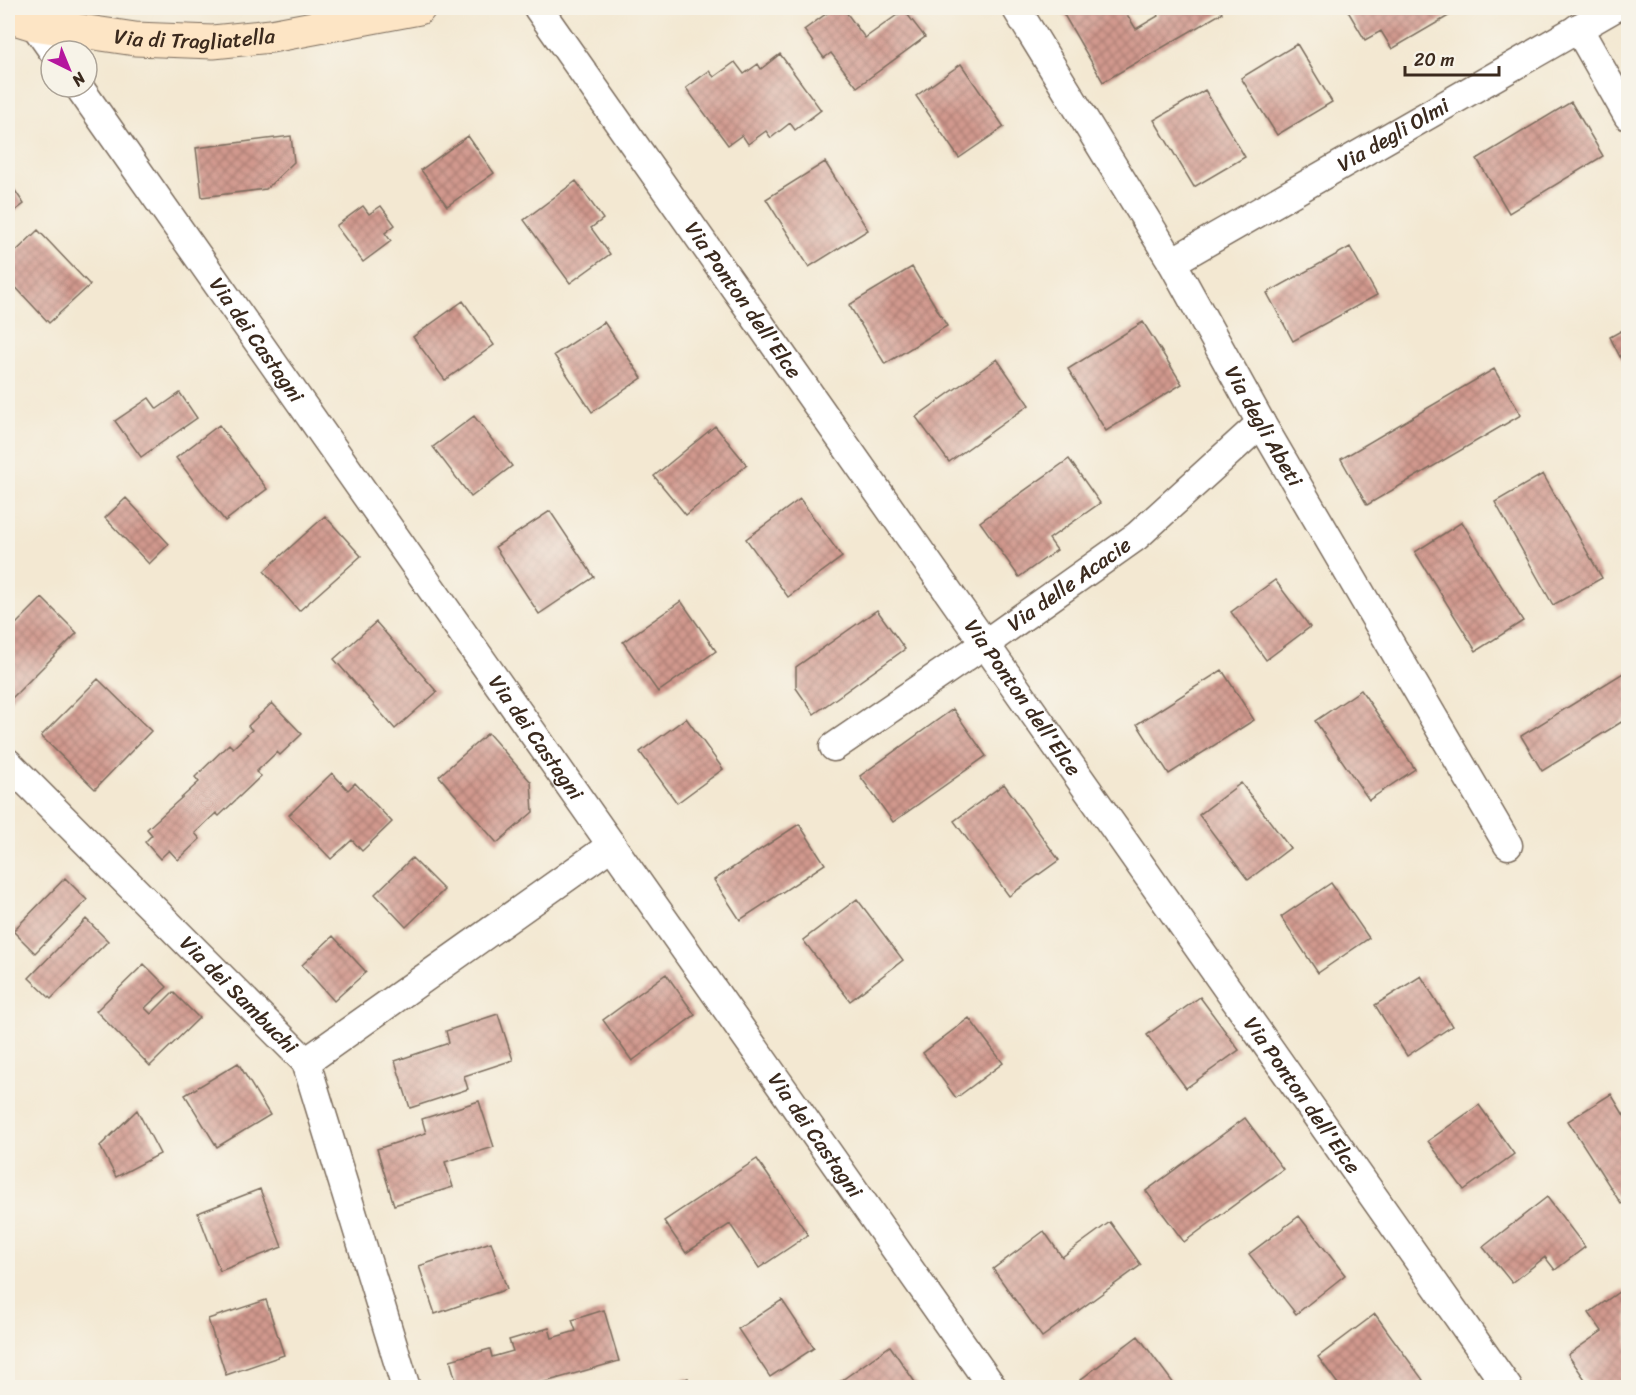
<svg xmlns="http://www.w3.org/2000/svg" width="1636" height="1395" viewBox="0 0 1636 1395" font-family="Sriracha,sans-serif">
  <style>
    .building { fill: url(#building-cross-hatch) }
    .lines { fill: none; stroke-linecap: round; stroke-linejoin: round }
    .street-casing { stroke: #7b6c5d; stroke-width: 31 }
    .secondary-casing { stroke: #7b6c5d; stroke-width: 35 }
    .street { stroke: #fff; stroke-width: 28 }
    .secondary { stroke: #fde5c5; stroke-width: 33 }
    .labels { text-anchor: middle; stroke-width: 4.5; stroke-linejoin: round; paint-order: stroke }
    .street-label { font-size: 21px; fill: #3b2a1e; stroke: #f7f3e8 }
  </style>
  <defs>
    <pattern id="building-cross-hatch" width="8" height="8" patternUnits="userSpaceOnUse" patternTransform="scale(1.5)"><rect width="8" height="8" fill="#d1998e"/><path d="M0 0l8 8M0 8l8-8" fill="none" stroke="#ab7d73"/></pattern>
  </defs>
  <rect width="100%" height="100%" fill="#f7f3e8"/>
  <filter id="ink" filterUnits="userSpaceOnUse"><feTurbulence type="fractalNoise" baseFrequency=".0167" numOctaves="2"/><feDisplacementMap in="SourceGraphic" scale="12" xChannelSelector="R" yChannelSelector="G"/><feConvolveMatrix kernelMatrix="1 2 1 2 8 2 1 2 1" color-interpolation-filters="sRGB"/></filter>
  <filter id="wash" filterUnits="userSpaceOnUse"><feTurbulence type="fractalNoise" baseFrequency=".008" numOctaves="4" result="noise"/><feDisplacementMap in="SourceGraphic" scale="24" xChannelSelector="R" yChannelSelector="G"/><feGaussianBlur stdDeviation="1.35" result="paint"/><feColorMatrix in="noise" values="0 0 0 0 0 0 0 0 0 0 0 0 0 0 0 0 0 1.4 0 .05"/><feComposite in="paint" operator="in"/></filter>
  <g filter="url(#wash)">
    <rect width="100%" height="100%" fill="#f3e8d2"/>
    <g id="blocks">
      <!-- building -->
      <path class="building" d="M834,8H843L865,38L904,10L925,37L857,87L831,53L824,58L804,30Z
        M1060,8H1123L1136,29L1158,16L1154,8H1219L1222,13L1103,82Z
        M1346,8H1454L1457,11L1392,49L1381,31L1365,40Z
        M1297,44L1332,102L1277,135L1241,78Z
        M780,54L821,110L795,130L790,123L771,138L766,131L748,144L742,135L728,145L686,88L709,71L714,77L735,62L744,74L758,64L761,69Z
        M961,64L1004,127L959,158L916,96Z
        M1205,90L1245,157L1194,187L1154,120Z
        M1571,102L1603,156L1509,213L1477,159Z
        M291,136L294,162L266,189L202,197L196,148Z
        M468,136L494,173L447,206L421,170Z
        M825,162L868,230L809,267L766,199Z
        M8,180L24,204L8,216Z
        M576,181L603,219L591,228L610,254L570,283L524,220Z
        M363,206L369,214L381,206L395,225L385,233L391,241L363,262L336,226Z
        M38,230L90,285L49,323L8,279V259Z
        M1350,247L1377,295L1293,341L1267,293Z
        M912,267L947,326L885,364L849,305Z
        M463,301L494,345L445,380L413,337Z
        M604,322L642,378L592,412L554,355Z
        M1143,322L1182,384L1106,431L1068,369Z
        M1628,327V373L1610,337Z
        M997,359L1029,405L949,462L916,417Z
        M1494,369L1521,415L1367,505L1341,459Z
        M180,393L197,418L141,457L115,421L149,398L157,409Z
        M474,416L512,466L471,497L433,447Z
        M219,425L267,489L225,521L176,458Z
        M715,426L747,465L686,515L654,476Z
        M1069,459L1100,503L1049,539L1057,550L1019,577L980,522Z
        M1543,474L1602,578L1553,605L1495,502Z
        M126,498L169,544L149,564L105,518Z
        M800,499L842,557L788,597L746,539Z
        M550,511L594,577L539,614L495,547Z
        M325,516L361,556L299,611L264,571Z
        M1462,522L1523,621L1476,651L1415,552Z
        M1275,580L1310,627L1266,660L1231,612Z
        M42,598L77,633L8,702V632Z
        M681,601L716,651L658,692L623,642Z
        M877,610L905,649L814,714L796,688V667Z
        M376,622L437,692L395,729L334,659Z
        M1222,670L1254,720L1169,774L1137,724Z
        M1628,670V718L1542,771L1521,736Z
        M98,679L151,731L95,789L41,736Z
        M1361,690L1415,769L1369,800L1315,721Z
        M272,703L302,734L280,755L277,752L256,772L261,776L219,816L216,813L195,833L200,839L178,860L169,850L160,859L145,842L152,835L147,829L199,782L195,777L229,744L233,748L252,730L248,726Z
        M953,709L986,756L893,822L860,776Z
        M686,718L723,769L677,803L640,752Z
        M488,733L531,782L533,812L497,843L439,776Z
        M332,773L348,790L355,783L392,822L362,851L352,840L331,859L289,815Z
        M1241,783L1290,848L1248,880L1199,815Z
        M1004,784L1059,860L1009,896L954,821Z
        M799,824L825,864L740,920L714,880Z
        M412,858L444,890L406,927L375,894Z
        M65,878L87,900L35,953L13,931Z
        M1331,883L1369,938L1318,973L1281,917Z
        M857,899L903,960L850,1001L803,940Z
        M86,919L108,941L51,999L29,978Z
        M333,936L366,972L334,1001L302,965Z
        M144,964L167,987L145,1008L151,1014L173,992L199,1018L150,1066L96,1011Z
        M666,974L695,1015L632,1061L603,1020Z
        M1421,976L1452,1026L1407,1056L1375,1005Z
        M1200,997L1239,1050L1186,1088L1147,1035Z
        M498,1014L513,1060L464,1076L468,1089L410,1108L395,1061L449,1043L446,1031Z
        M969,1018L1003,1063L956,1098L923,1053Z
        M238,1063L270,1115L217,1147L185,1095Z
        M1611,1094L1628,1122V1199L1621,1204L1568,1121Z
        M479,1101L494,1147L445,1162L453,1187L394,1205L377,1149L426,1133L422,1119Z
        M1479,1105L1514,1154L1464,1190L1428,1141Z
        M137,1110L160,1154L116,1177L100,1146Z
        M1245,1118L1283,1169L1184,1242L1146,1191Z
        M757,1159L808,1235L759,1268L730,1224L686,1253L664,1221Z
        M260,1189L282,1247L220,1271L198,1213Z
        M1547,1197L1585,1247L1555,1270L1545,1257L1512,1283L1483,1247Z
        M1299,1216L1345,1275L1296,1314L1249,1254Z
        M1110,1222L1141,1265L1042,1337L993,1269L1044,1231L1062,1257Z
        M491,1242L507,1289L435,1314L419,1266Z
        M1623,1289L1628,1298V1380L1618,1388H1591L1568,1355L1602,1331L1589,1313Z
        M266,1300L284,1355L226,1375L208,1319Z
        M782,1300L814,1348L770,1377L738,1329Z
        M604,1310L619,1361L524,1388H458L450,1360L490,1349L492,1357L513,1351L509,1340L549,1328L552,1338L576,1331L572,1320Z
        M1375,1314L1423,1380L1413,1388H1341L1318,1357Z
        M1138,1336L1177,1388H1086L1080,1380Z
        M890,1346L919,1388H831Z
        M688,1378L691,1388H660V1387Z
        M344,1382L345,1388H326V1387Z"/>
    </g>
  </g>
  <g filter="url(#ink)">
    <use href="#blocks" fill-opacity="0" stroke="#7b6c5d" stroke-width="1.5"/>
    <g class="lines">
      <!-- street casing -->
      <g class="street-casing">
        <g id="street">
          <path id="s1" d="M538,8L1508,1388"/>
          <path id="s2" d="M1016,8L1172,262L1261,423L1508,845"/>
          <path d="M34,24L53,51"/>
          <path d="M1578,28L1628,116"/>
          <path id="s3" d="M79,87L993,1388"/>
          <path id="s4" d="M1172,262L1614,8"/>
          <path id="s5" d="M834,747L986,643L1137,536L1261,423"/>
          <path id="s6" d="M8,763L306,1062L406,1388"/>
          <path d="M306,1062L612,845"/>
        </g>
      </g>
      <!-- secondary casing -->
      <g class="secondary-casing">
        <g id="secondary">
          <path id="s7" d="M8,16L34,24L135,39L213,42L271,36L419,8"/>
        </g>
      </g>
      <!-- street -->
      <use href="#street" class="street"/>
      <!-- secondary -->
      <use href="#secondary" class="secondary"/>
    </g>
  </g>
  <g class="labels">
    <!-- street labels -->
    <g class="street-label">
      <text dy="7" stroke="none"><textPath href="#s7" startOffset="189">Via di Tragliatella</textPath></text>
      <text dy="7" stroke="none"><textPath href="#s4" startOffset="255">Via degli Olmi</textPath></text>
      <text dy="7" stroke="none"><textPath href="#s1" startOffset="357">Via Ponton dell'Elce</textPath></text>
      <text dy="7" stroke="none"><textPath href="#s3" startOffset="309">Via dei Castagni</textPath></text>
      <text dy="7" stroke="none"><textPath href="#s2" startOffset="486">Via degli Abeti</textPath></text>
      <text dy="7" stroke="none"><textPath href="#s5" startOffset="286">Via delle Acacie</textPath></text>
      <text dy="7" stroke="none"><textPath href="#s1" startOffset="843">Via Ponton dell'Elce</textPath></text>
      <text dy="7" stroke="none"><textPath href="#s3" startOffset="795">Via dei Castagni</textPath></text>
      <text dy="7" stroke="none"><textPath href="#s6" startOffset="327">Via dei Sambuchi</textPath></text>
      <text dy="7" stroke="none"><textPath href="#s1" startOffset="1329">Via Ponton dell'Elce</textPath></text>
      <text dy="7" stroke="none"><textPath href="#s3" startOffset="1281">Via dei Castagni</textPath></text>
    </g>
  </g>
  <!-- margin -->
  <rect width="1636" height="1395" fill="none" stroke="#f7f3e8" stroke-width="30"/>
  <!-- north arrow -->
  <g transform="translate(69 69) rotate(137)"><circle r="28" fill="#f7f3e8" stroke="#aca397" stroke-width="1.5"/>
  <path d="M0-4.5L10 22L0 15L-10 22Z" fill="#b5179e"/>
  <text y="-9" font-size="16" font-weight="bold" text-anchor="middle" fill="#3b2a1e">N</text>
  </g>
  <!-- scale -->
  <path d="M1405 66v9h94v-9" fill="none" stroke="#3b2a1e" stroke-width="3"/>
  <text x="1414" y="66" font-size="18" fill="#3b2a1e" stroke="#f7f3e8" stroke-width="4.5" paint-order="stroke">20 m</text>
</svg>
